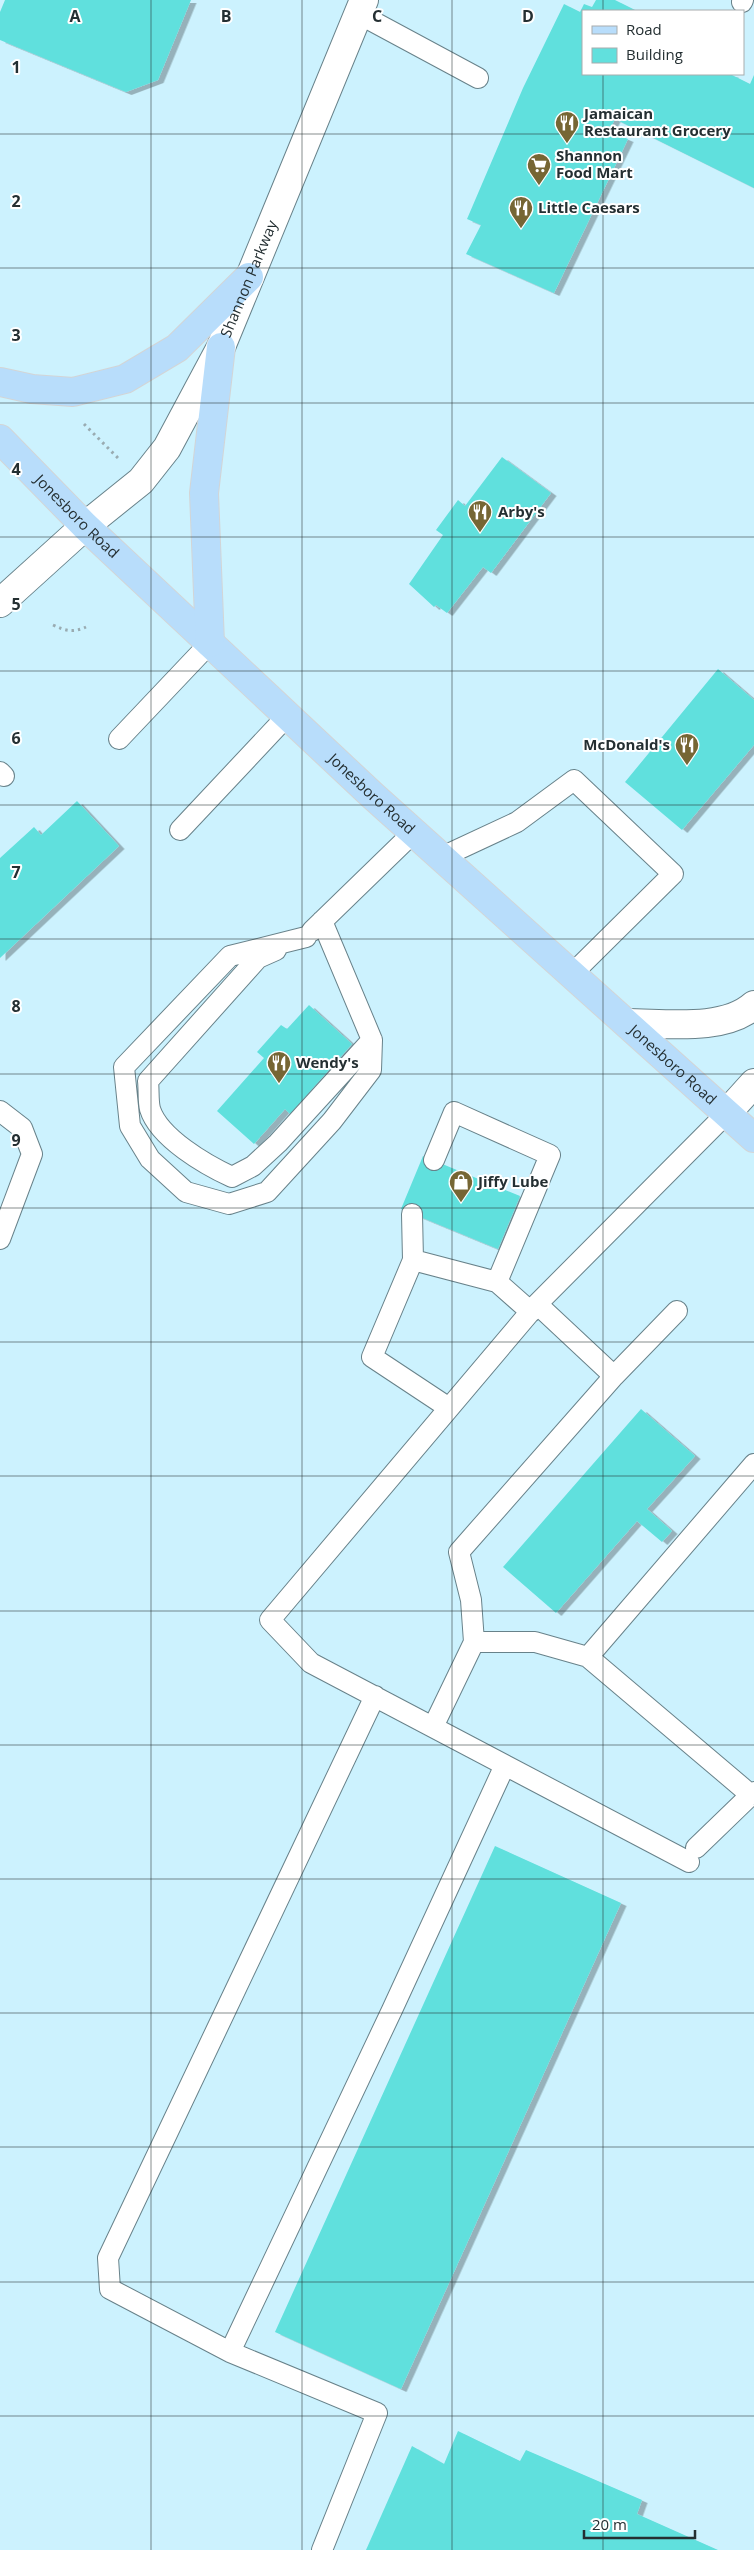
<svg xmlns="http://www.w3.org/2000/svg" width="754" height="2550" viewBox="0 0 754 2550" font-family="'Open Sans',sans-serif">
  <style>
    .built { fill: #ccf2fe; fill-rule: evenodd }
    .building { fill: #61e0dd; filter: url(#shadow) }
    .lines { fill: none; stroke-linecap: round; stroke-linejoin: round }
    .service-casing { stroke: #68828a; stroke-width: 22 }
    .minor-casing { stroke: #68828a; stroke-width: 30 }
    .tertiary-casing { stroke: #68828a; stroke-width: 30 }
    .primary-casing { stroke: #d3d5d6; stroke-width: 30 }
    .path { stroke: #99abb1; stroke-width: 3; stroke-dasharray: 2.5 4; stroke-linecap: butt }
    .service { stroke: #fff; stroke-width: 20 }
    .minor { stroke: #fff; stroke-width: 28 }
    .tertiary { stroke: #fff; stroke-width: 28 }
    .primary { stroke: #b8ddfb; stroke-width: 28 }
    .grid { fill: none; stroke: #242f32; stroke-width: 1; stroke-opacity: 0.55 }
    .labels { text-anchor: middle; stroke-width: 4; stroke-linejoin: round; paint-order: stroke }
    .poi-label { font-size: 15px; font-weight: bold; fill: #242f32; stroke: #fff; text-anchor: start }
    .street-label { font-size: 15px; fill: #242f32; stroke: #fff }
    .grid-label { font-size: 16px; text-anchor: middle; font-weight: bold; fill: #242f32; stroke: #fff; stroke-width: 4; stroke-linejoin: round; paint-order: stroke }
  </style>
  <defs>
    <filter id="shadow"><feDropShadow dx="5.5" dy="3" stdDeviation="0" flood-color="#0004"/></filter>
  </defs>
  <rect width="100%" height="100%" fill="#e0f6fe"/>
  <!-- built -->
  <path class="built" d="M0,0H754V2550H0ZM583,11H743V74H583Z"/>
  <!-- building -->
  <path class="building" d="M5,0H191L158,80L126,92L0,40V12Z
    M596,0H615L637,11H583V74H733L732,75L750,84L754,75V188L615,119L609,131L628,139L554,293L466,254L481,225L467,219L523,88L564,4L580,12L584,4L592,7Z
    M502,457L551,493L491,573L483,567L447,613L436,605L434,607L409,584L443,535L436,530L458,500L465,506Z
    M718,669L754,700V745L682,830L625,782Z
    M77,801L119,846L0,958V858L34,827L41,835Z
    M309,1005L352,1044L290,1114L285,1109L254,1144L217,1111L264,1058L257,1052L281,1025L287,1029Z
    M423,1156L520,1196L498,1249L401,1209Z
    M641,1409L695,1456L647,1509L672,1531L662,1542L637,1521L556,1613L503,1567Z
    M495,1846L621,1903L401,2389L275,2332Z
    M458,2431L520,2461L526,2450L642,2500L637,2514L718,2550H366L412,2446L444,2464Z"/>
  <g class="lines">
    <!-- service casing -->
    <g class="service-casing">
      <path id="service" d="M742,2L743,0
        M359,14L478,78
        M119,739L210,643
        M0,772L4,776
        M180,830L288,715
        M442,857L517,822L574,780L673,874L572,974
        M312,931L414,832
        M306,937L230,956L124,1067L130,1126L150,1159L186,1192L229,1204L267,1192L332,1121L371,1070L372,1040L322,921
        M276,950L258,958L148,1081C149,1090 148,1101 150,1109C159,1138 206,1165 232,1177L253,1166L278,1143L372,1040
        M0,1111L22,1128L32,1154L0,1239
        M434,1160L454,1112L550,1155L497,1282L531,1312
        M412,1214L413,1260
        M537,1304L614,1376
        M449,1408L372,1357L413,1260L497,1282
        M474,1642H535L588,1657
        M433,1727L474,1642L471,1600L459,1552L614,1376L677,1311
        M751,1795L588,1657L754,1464
        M696,1848L754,1792
        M689,1862L311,1663L270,1620L537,1304L726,1114
        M230,2352L110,2289L108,2258L375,1696
        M322,2550L377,2413L230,2352L392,2010L505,1765"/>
    </g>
    <!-- minor casing -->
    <g class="minor-casing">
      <path id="minor" d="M0,603L85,526
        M627,1023C665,1023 724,1032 754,1005
        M726,1114L754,1083"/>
    </g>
    <!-- tertiary casing -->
    <g class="tertiary-casing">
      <g id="tertiary">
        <path id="s1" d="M85,526L141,481L167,448L221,347L364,0"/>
      </g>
    </g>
    <!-- primary casing -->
    <g class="primary-casing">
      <g id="primary">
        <path d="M0,382L32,389L73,392L125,379L177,348L249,277"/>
        <path id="s2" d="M0,439L85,526L372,795L754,1138"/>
        <path d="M210,643L204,493L221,347"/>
      </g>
    </g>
    <!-- path -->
    <path class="path" d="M84,424L118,458
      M53,625C66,631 73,633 86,627"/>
    <!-- service -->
    <use href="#service" class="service"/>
    <!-- minor -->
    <use href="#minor" class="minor"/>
    <!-- tertiary -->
    <use href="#tertiary" class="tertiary"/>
    <!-- primary -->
    <use href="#primary" class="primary"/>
  </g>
  <!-- grid -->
  <path class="grid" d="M151,0V2550M302,0V2550M452,0V2550M603,0V11M603,74V2550M0,134H754M0,268H754M0,403H754M0,537H754M0,671H754M0,805H754M0,939H754M0,1074H754M0,1208H754M0,1342H754M0,1476H754M0,1611H754M0,1745H754M0,1879H754M0,2013H754M0,2147H754M0,2282H754M0,2416H754"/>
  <!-- icons -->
  <defs>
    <g id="restaurant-pin" transform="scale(1.25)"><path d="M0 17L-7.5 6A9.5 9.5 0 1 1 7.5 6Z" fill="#766634" stroke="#fff"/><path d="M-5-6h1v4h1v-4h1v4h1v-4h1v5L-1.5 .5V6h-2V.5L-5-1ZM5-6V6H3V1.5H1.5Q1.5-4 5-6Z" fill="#fff"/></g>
    <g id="supermarket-pin" transform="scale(1.25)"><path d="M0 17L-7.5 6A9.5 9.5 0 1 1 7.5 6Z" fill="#766634" stroke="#fff"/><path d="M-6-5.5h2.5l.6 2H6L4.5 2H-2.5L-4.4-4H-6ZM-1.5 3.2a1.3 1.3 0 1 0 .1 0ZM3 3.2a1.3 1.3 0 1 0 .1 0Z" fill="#fff"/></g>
    <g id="shop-pin" transform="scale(1.25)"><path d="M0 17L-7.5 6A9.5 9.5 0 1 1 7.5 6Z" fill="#766634" stroke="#fff"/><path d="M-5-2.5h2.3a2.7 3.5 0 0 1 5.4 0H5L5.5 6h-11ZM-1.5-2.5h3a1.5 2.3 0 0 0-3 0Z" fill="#fff"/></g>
  </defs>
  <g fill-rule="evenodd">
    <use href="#restaurant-pin" x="567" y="123"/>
    <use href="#supermarket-pin" x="539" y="165"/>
    <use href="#restaurant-pin" x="521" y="208"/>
    <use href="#restaurant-pin" x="480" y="512"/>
    <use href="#restaurant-pin" x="687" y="745"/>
    <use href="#restaurant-pin" x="279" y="1063"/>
    <use href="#shop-pin" x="461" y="1182"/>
  </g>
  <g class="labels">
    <!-- poi labels -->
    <g class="poi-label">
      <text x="584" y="119">Jamaican<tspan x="584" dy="17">Restaurant Grocery</tspan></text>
      <text x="556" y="161">Shannon<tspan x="556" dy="17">Food Mart</tspan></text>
      <text x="538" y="213">Little Caesars</text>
      <text x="498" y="517">Arby's</text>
      <text x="670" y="750" text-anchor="end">McDonald's</text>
      <text x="296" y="1068">Wendy's</text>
      <text x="478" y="1187">Jiffy Lube</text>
    </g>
    <!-- street labels -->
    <g class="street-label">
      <text dy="5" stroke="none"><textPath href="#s1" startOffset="302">Shannon Parkway</textPath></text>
      <text dy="5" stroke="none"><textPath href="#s2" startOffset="109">Jonesboro Road</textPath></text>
      <text dy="5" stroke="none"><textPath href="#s2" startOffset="514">Jonesboro Road</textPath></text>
      <text dy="5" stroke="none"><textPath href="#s2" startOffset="919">Jonesboro Road</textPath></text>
    </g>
  </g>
  <g class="grid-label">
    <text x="75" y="22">A</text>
    <text x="226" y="22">B</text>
    <text x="377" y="22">C</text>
    <text x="528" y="22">D</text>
    <text x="16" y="73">1</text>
    <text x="16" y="207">2</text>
    <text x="16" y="341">3</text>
    <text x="16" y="475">4</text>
    <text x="16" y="610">5</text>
    <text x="16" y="744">6</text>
    <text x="16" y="878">7</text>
    <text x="16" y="1012">8</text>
    <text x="16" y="1146">9</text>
  </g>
  <!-- legend -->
  <rect x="582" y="10" width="162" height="65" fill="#ffffff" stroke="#a7acad"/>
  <rect x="592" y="26" width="25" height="8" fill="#b8ddfb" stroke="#a7acad"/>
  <text x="626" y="35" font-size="15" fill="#242f32">Road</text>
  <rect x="592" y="48" width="25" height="15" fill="#61e0dd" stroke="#a7acad"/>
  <text x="626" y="60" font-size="15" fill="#242f32">Building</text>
  <!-- scale -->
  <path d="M584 2530v8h111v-8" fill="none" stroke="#242f32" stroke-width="2.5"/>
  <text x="592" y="2530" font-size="15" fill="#242f32" stroke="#ffffff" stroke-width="4" paint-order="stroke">20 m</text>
</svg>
